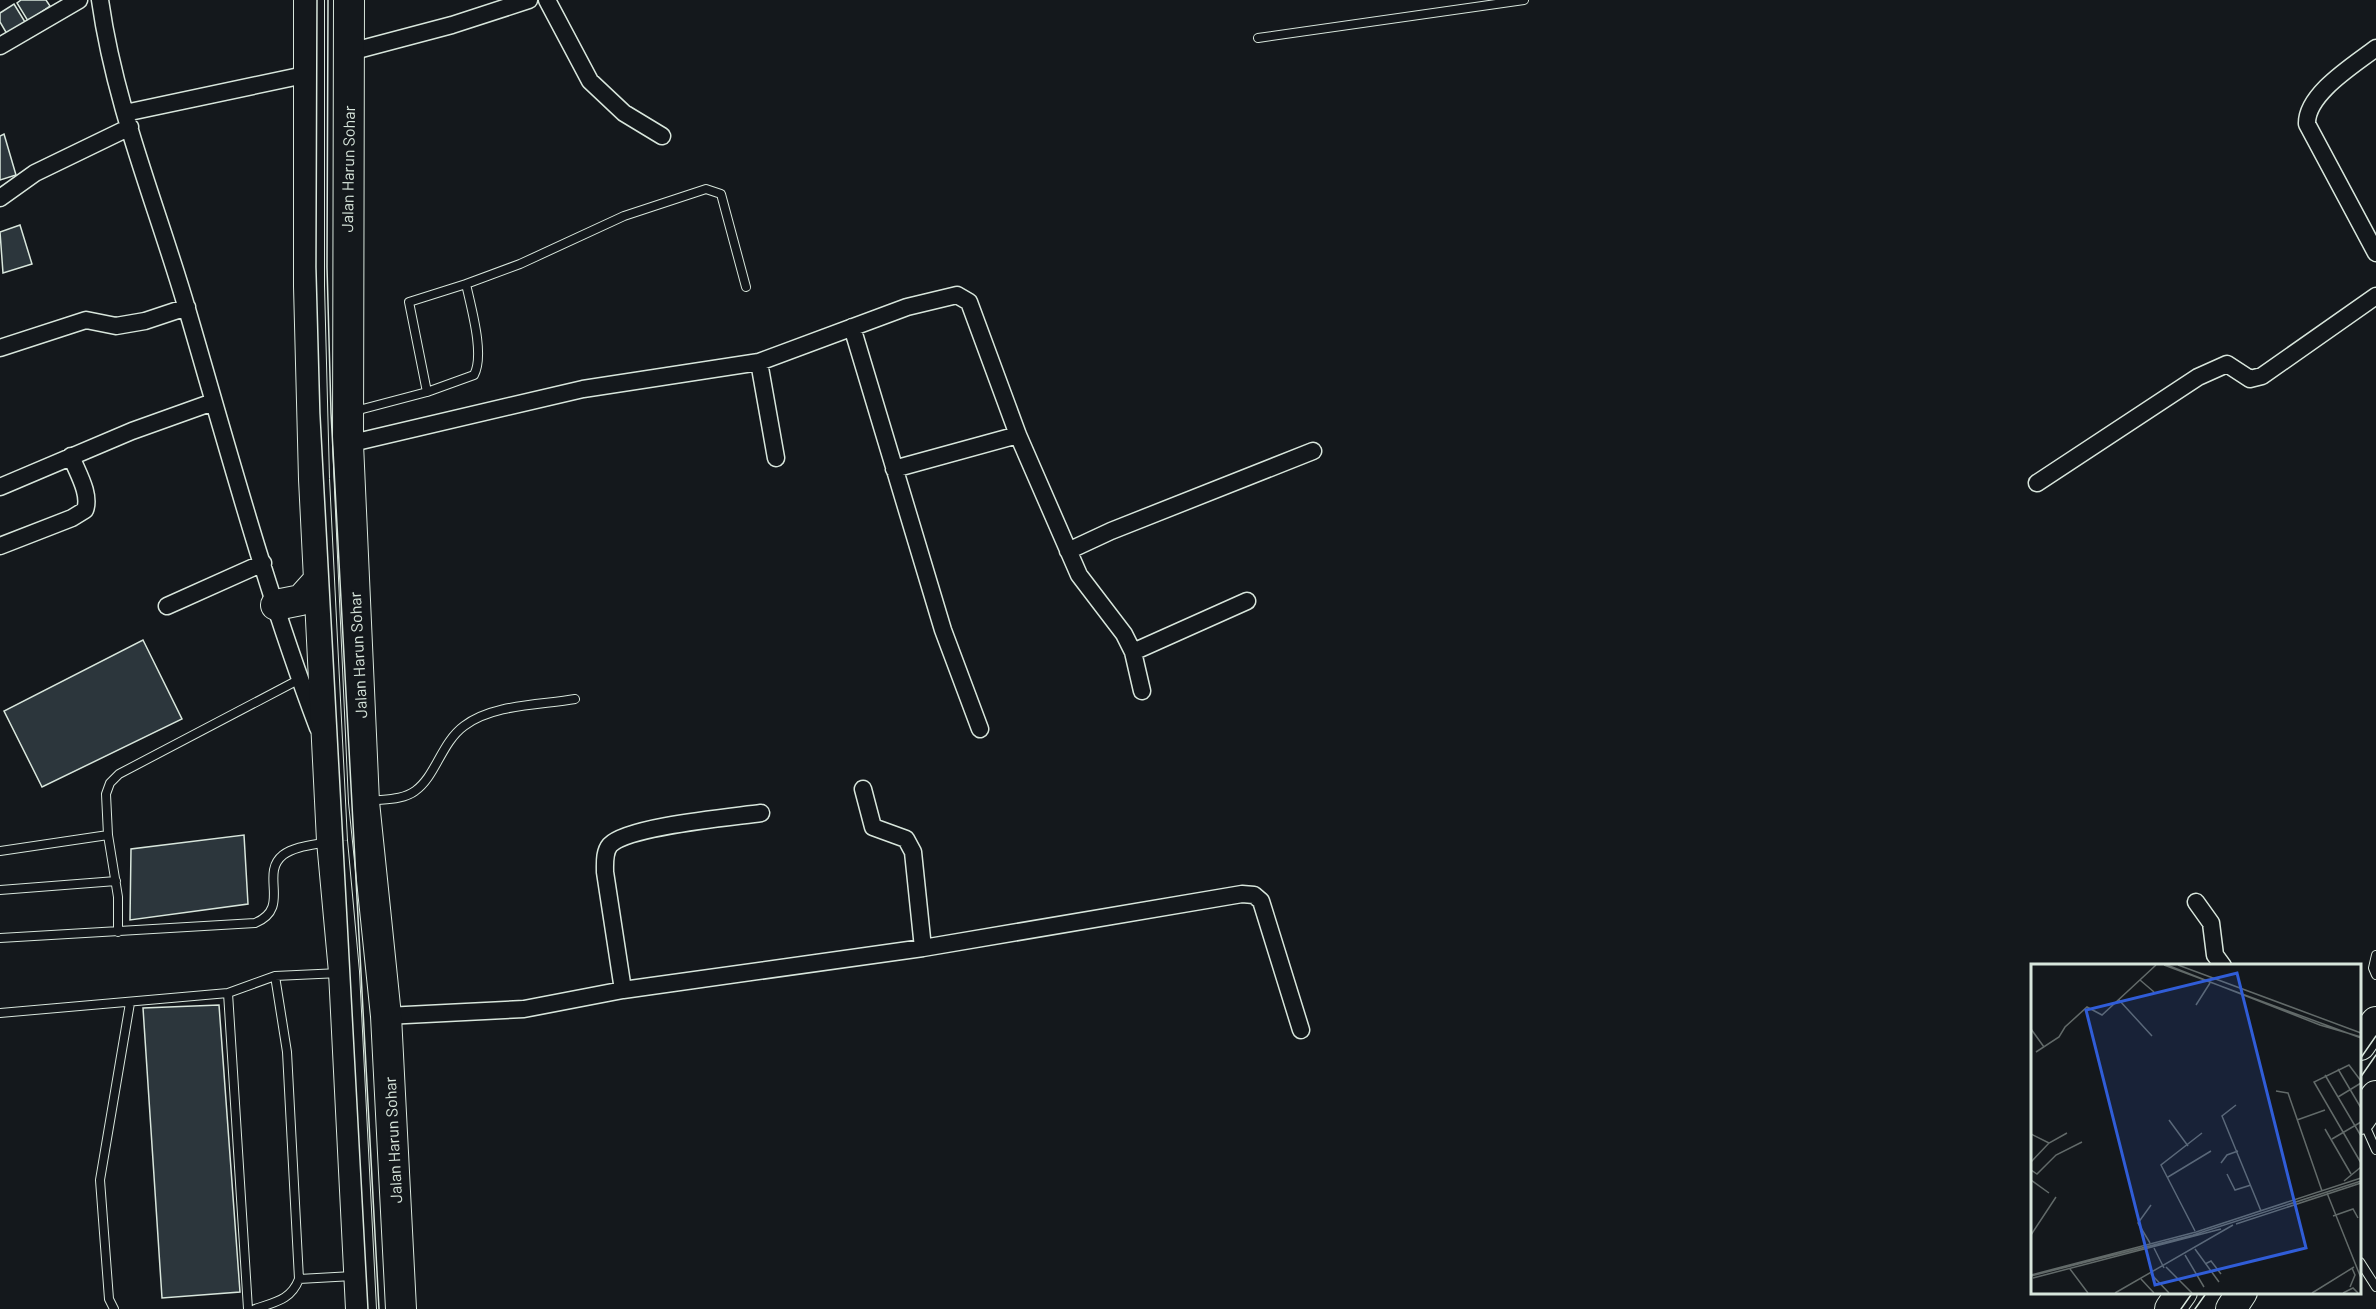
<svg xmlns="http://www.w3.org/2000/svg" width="2376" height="1309" viewBox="0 0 2376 1309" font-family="Barlow,sans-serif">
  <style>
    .building { fill: #2c363c; stroke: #d8e6dc; stroke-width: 1.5 }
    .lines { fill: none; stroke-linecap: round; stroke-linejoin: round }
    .lane-casing { stroke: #d8e6dc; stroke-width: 10 }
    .street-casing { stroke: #d8e6dc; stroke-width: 19 }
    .highway-casing { stroke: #d8e6dc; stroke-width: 32 }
    .lane { stroke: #14181c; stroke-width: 8 }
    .street { stroke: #14181c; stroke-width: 16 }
    .highway { stroke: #14181c; stroke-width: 30 }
    .tram { stroke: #d8e6dc; stroke-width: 1.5 }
    .labels { text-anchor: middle; stroke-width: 4.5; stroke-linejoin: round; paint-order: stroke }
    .street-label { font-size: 16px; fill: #d8e6dc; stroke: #14181c }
    .inset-road { fill: none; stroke: #626a69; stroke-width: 1.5 }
    .view { fill: #305dd8; fill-opacity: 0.15; stroke: #305dd8; stroke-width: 3 }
    .inset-edge { fill: none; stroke: #d8e6dc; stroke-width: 3 }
  </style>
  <rect width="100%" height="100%" fill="#14181c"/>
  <!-- building -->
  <path class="building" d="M21,0H46L50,6L28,21L17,3Z
    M14,4L25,22L7,34L0,22V13Z
    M4,134L16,175L0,180V136Z
    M20,225L32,264L3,273L0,232Z
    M143,640L182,719L42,787L4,711Z
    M244,835L248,904L130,920L131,849Z
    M219,1005L240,1292L162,1298L143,1008Z"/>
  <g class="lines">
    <!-- lane casing -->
    <g class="lane-casing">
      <path id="lane" d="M1258,38L1524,0
        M427,392L409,302L466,284
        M355,411L427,392L474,375C485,355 471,307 466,284L520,264L624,216L706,189L721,194L746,287
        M370,801C384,799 403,800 415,791C436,776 441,743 464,726C493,704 541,705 575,699
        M0,851L108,835
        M0,890L116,881
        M118,932V897L108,835L106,794L110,783L119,774L300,679
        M0,938L255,923C292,908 259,874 283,855C295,846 314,845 328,842
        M2376,955L2373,968L2376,975
        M228,993L248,1309
        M0,1013L228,993L275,976L340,973
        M2364,1123L2376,1150
        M2360,1262L2376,1287
        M299,1279L353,1276
        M114,1309L109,1299L100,1180L130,1003
        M255,1309C275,1302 291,1300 299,1279L287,1052L275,976"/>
    </g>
    <!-- street casing -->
    <g class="street-casing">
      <path id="street" d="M100,0C115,107 157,206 187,309C228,449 266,591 318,728
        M547,0L590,81L624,113L662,136
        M0,46L79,0
        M2376,48C2354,65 2306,94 2307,124L2376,253
        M350,52L452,25L529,0
        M125,113L309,74
        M0,198L35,173L130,127
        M852,327L943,630L980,729
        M0,348L86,320L116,326L145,321L187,307
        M759,362L776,458
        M348,444L583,389L759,362L907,307L957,295L969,302L1018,435L1079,575L1124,634L1133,652L1142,691
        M894,469L1018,435
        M2037,483L2198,377L2227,364L2250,379L2262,376L2376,296
        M0,487L132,431L213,402
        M0,546L72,518L85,510C91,494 77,472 71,456
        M1068,551L1111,531L1313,451
        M167,606L263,563
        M1133,652L1247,601
        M863,789L873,827L906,839L913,852L923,948
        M2196,902L2211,923L2215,955L2223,966
        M623,990L605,872C605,863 604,852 610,845C628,826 733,817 761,813
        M386,1016L524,1009L623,990L923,948L1242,894L1254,895L1261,901L1301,1030"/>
    </g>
    <!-- highway casing -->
    <g class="highway-casing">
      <path id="highway" d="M309,0V286L314,479L332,841L344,972L361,1309
        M349,0L348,444L364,802L386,1016L401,1309
        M276,605L301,600L319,580
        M2360,1045L2376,1022
        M2360,1119L2376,1096
        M2170,1309L2182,1292
        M2231,1309L2242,1292"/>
    </g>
    <!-- lane -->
    <use href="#lane" class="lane"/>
    <!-- street -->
    <use href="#street" class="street"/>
    <!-- highway -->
    <use href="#highway" class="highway"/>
    <!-- tram -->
    <path class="tram" d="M317,0L316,267L320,413L368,1309
      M328,0L327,267L331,413L379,1309
      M2360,1059L2376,1036
      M2360,1078L2376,1055
      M2181,1309L2193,1292
      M2195,1309L2207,1292"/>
  </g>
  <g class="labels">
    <!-- street labels -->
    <g class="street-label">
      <text transform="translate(348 169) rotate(-89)" y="6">Jalan Harun Sohar</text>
      <text transform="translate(358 655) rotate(-93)" y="6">Jalan Harun Sohar</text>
      <text transform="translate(393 1140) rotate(-93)" y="6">Jalan Harun Sohar</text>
    </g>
  </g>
  <!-- overview -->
  <g transform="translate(2031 964)">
    <rect width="330" height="330" fill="#14181c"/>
    <path class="inset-road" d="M133,1L330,74M136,1L289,61L330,73M147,1L330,69M109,16L123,28M88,36L121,72M165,41L179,19M0,65L13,83M5,88L28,73L34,63L56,43L71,51L125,1M307,105L330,144M294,111L330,172M330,117L318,101L283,118L330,199M245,127L257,129L291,227M307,133L330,119M205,141L191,152L230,247M138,156L157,182M266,156L294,146M294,165L320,210M0,170L18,179M301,175L330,158M0,198L18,179L36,169M190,199L196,191L207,187M0,206L6,210L25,191L51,178M196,210L204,226L220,221M137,213L180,187M0,216L18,229M313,217L330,203M296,229L330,314M302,252L322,245L327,254M205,260L330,219M164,267L130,201L171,169M0,271L25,233M119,279L107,259L120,241M123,284L133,304M164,285L188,318M154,291L173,323M174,300L180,297L190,310M135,303L161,329M39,305L57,329M120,310L138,329M0,311L165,268L330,214M0,312L162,271L330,217M2,314L190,265M110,315L123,329M319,323L324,311L321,304M84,329L202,261M281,329L323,303M312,329L322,324L327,329"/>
    <path class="view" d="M206,9L275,284L124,321L55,46Z"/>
    <rect width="330" height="330" class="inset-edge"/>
  </g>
</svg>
